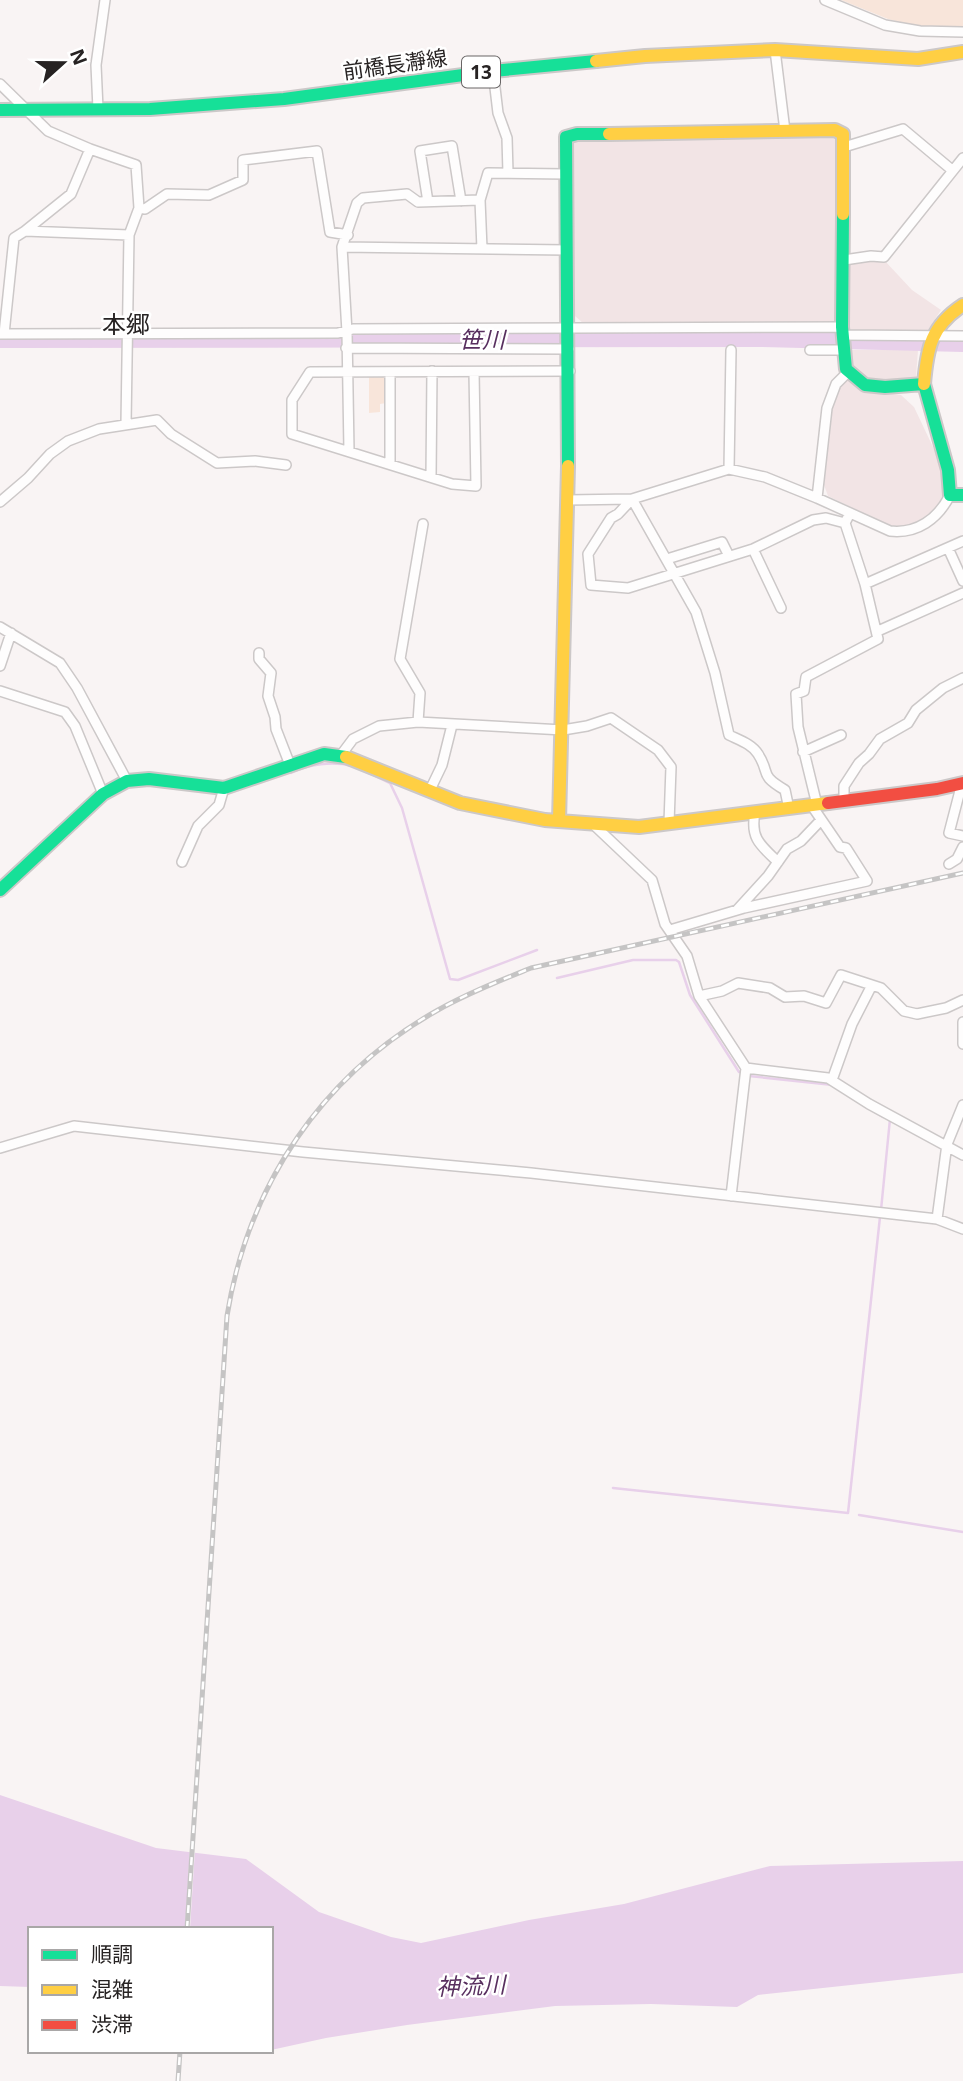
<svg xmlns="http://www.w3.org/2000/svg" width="963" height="2081" viewBox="0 0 963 2081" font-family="'Noto Sans','Noto Sans JP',sans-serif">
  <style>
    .built { fill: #f2e4e5 }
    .green { fill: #f8e5da }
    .water { fill: #e8d0ea }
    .pier { fill: #f9f4f4 }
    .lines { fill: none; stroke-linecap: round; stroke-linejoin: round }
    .stream { stroke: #e8d0ea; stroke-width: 2.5 }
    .river { stroke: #e8d0ea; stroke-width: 16 }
    .street-casing { stroke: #ccc8c8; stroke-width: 12 }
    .fast-casing { stroke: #ccc8c8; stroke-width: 16 }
    .slow-casing { stroke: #ccc8c8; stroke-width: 16 }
    .jam-casing { stroke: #ccc8c8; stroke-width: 16 }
    .street { stroke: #fefdfd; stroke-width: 9 }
    .fast { stroke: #16e098; stroke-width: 12 }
    .slow { stroke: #ffcf43; stroke-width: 12 }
    .jam { stroke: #f24e42; stroke-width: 12 }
    .rail-casing { stroke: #c5c4c4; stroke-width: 5 }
    .rail { stroke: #fff; stroke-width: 2.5; stroke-dasharray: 8; stroke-linecap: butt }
    .labels { text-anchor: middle; stroke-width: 5; stroke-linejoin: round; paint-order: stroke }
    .shield { fill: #fff; stroke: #686565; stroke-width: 2 }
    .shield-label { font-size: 19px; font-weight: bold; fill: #272323 }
    .street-label { font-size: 21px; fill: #272323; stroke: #fff }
    .water-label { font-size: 23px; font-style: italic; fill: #582f5f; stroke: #fff }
    .quarter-label { font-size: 24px; fill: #272323; stroke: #fff }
  </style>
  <rect width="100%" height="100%" fill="#f9f4f4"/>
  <!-- built -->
  <path class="built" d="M835,134L840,138V320L834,324L583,323L575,316L573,143L582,137Z
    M872,260L885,261L912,290L941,310L926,333L848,331V264Z
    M847,350H918L916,377L914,380L884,384L859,377L849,364Z
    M850,379L869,391L901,395L914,407L942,466L946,499L923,524L894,528L828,496L823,482L830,410L839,389L845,380Z"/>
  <!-- green -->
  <path class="green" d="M841,0H963V27H919L888,19Z
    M369,376H383L386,382V403L380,404V412L369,413Z"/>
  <!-- water -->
  <path class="water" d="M0,1795L156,1848L246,1859L319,1912L391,1937L421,1943L529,1920L624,1904L770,1866L963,1861V1973L758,1995L737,2007L651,2004L555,2006L407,2025L326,2038L271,2050V1929H30V1987L0,1986Z"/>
  <!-- pier -->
  <path class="pier" d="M190,1848L195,1849L190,1929H185Z"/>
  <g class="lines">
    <!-- stream -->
    <path class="stream" d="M365,771L390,783L402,808L450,979L458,980L537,950
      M291,773C308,764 333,761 352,766
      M557,978L633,960H676L679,962L690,995L739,1072L743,1073
      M749,1076L833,1085
      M868,1108L883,1117
      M881,1210L890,1119
      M613,1488L848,1513L880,1217
      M859,1515L963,1532"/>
    <!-- river -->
    <path class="river" d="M0,340L760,339L963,344"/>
    <!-- street casing -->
    <g class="street-casing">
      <path id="street" d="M825,0L885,25L920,31L963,32
        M775,50L785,131
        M493,71L498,113L507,138L508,173
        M0,84L48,131L90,149L136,165L139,208L129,235L126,424
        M98,109L96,65L105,0
        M844,147L903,129L952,170
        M480,200L482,249
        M428,202L420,151L452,146L461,201
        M139,208L145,209L167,194L209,195L243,180V160L317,151L330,232L348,235
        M25,231L71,194L90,149
        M342,247L567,250
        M844,260L871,256L884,257L963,158
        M0,334L338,333L353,329L842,327
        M4,334L14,238L25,231L129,235
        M843,335L963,336
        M346,348L569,349
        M810,350H844
        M849,371L836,384L827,408L817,498L890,531C917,534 938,519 950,495
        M390,372V464
        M474,372L476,486L452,484L292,434V400L310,372L570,371
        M349,451L347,332L342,247L357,203L363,198L407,194L418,202L480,200L488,173L566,174
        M729,469L731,350
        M431,477L432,371
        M817,498L765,477L729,469L632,499L618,514L611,518L588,554L591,585L628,588L753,549L813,520L826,518L845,523
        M567,500L632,499L696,612L715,673L729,735C739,740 752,744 758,754C771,774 758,774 785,790L789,809
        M0,502L28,478L50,454L68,441L99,429L157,420L171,434L217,463L255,461L286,465
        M948,548L963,581
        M753,549L781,608
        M667,559L722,542L729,556
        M865,584L963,541
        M0,627L60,663L77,688L127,781
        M878,631L963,593
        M259,653V659L271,673L268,696L275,717L276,729L290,765
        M0,666L11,633
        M0,691L65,712L75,726L103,794
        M418,722L420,693L400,659L423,524
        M803,752L841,735
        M341,755L353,739L379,726L418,722L563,730L587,726L611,718L658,750L671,767L669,823
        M962,783L949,833L963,836
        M430,790L442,765L452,725
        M844,801V786L859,763L869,754L880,739L908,723L916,710L943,688L963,678
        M817,805L798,727L796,694L804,691L806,677L878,639L865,584L845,523L850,513
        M755,812C750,838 760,845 778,862
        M595,826L652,880L665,924L687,956L699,996L746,1068L731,1196
        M182,862L198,826L219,805L224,788
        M949,864L957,859L963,847
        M737,910L768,876L787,849L801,841L821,820
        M670,930L744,908L867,881L846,848L840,847L812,806
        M699,996L722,991L738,983L770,988L785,997L804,996L826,1003L841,975L881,988L904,1011L917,1014L946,1008L963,1000
        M963,1022V1044
        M746,1068L828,1078L869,1104L963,1155
        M832,1080L852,1024L872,985
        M0,1148L74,1126L303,1152L531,1173L937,1219L963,1229
        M937,1219L947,1144L963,1105"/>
    </g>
    <!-- fast casing -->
    <g class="fast-casing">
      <path id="fast" d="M0,110L150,109L284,99L493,71L596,61
        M843,214L842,327L846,369L865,385L885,387L924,384L948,470L950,495H963
        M568,466L566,137L577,134H609
        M0,890L103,794L127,781L149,779L224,788L324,754L346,757"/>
    </g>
    <!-- slow casing -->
    <g class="slow-casing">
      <path id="slow" d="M596,61L645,56L775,50L918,59L963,52
        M609,134L835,130L843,134V214
        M924,384C927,348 931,326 963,305
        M346,757L460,803L545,820L639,827L828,803
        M559,821L568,466"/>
    </g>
    <!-- jam casing -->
    <g class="jam-casing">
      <path id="jam" d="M828,803L937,789L963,783"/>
    </g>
    <!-- street -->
    <use href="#street" class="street"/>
    <!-- fast -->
    <use href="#fast" class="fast"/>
    <!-- slow -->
    <use href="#slow" class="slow"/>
    <!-- jam -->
    <use href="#jam" class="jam"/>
    <!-- rail casing -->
    <g class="rail-casing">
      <path id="rail" d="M187,1929L227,1316C248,1185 322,1075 438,1010C468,993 499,981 531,968L963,873
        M178,2081L180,2051"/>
    </g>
    <!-- rail -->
    <use href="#rail" class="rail"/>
  </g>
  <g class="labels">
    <!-- shield labels -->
    <rect class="shield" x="462" y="56.5" width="38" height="31" rx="5"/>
    <g class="shield-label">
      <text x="481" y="79">13</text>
    </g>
    <!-- street labels -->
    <g class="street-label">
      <text transform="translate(395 65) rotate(-8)" y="7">前橋長瀞線</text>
    </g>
    <!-- water labels -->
    <g class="water-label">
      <text x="482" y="348">笹川</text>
      <text transform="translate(471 1986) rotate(-2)" y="8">神流川</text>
    </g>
    <!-- quarter labels -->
    <g class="quarter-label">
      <text x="126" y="333">本郷</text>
    </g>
  </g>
  <!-- legend -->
  <rect x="28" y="1927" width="245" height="126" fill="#ffffff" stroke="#a9a7a7" stroke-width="2"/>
  <rect x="42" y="1950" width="35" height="10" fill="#16e098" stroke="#a9a7a7" stroke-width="2"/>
  <text x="91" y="1962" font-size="21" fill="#272323">順調</text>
  <rect x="42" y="1985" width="35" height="10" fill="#ffcf43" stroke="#a9a7a7" stroke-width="2"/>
  <text x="91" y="1997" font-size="21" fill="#272323">混雑</text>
  <rect x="42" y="2020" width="35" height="10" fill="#f24e42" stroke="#a9a7a7" stroke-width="2"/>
  <text x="91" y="2032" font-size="21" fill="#272323">渋滞</text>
  <!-- north arrow -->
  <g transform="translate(63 63) rotate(69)" stroke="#ffffff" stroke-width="5" paint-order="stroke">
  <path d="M0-5L12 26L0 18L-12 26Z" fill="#272323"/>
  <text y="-10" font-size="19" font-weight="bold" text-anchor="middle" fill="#272323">N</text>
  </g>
</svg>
